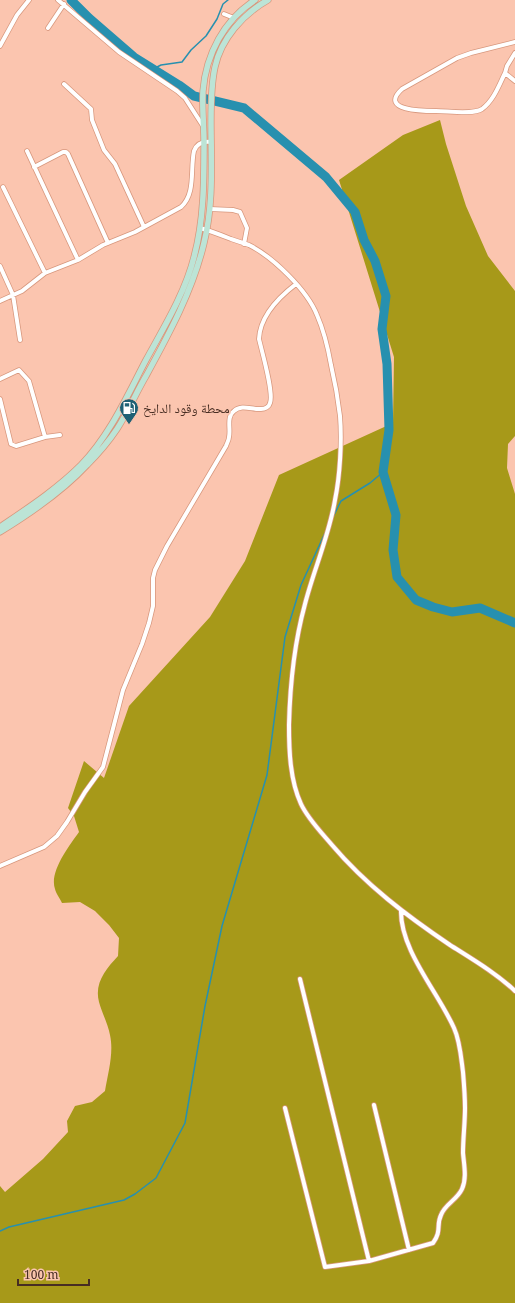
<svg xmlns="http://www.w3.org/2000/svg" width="515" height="1303" viewBox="0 0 515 1303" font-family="'Noto Serif','Noto Naskh Arabic',serif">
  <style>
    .forest { fill: #a79919 }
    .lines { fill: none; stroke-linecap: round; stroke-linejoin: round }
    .stream { stroke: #2790af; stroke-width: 1.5 }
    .river { stroke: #2790af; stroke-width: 9 }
    .street-casing { stroke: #d7977d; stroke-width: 5.5 }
    .secondary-casing { stroke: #d7977d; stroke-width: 7 }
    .street { stroke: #fff; stroke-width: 4 }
    .secondary { stroke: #bce4d6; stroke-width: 5.5 }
    .labels { text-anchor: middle; stroke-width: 3.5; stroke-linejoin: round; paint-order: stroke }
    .poi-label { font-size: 13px; fill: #472d22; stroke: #fbc5af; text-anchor: start }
  </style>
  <rect width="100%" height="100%" fill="#fbc5af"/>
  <!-- forest -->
  <path class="forest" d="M440,120L446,144L466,206L488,256L515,291V436L508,444L507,468L515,494V1303H0V1186L5,1192L43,1159L68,1132L67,1121L75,1106L92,1102L105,1091C108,1073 114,1053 110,1035C108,1024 102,1013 99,1002C94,983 106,969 118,956L119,938L109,925L95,911L80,902L62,903C60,898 56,894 55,889C49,872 69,846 79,832L74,816L68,808L84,761L104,778L129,706L210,617L245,561L279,475L393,423L394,357L339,180L403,135Z"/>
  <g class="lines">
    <!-- stream -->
    <path class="stream" d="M153,69L161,65L182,62L191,50L206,36L217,19L223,4L228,0
      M333,517L341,501L370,483L383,472
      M0,1231L9,1227L124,1200L135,1194L156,1178L185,1123L205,1006L222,926L267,775L285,637L301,585L325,533"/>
    <!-- river -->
    <path class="river" d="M71,0L89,18L134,57L179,85L194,96L244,108L326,177L355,212L364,240L375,261L386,296L382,329L387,364L389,430L383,472L396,515L393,550L397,577L416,600L433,607L452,612L480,608L515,623"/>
    <!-- street casing -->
    <g class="street-casing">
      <path id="street" d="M58,0L119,52L177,91L185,98L203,126
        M224,14L234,18
        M48,28L64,4
        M0,46L17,15L29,0
        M515,53L507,66L505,73L515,81
        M505,73C499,85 494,100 482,109C473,115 448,111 436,111C424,111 378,111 402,89L457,58L471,53L515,42
        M64,84L91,109L92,120L104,150L115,164L144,227
        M27,151L78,260
        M34,167L63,152H66L68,154L108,243
        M3,187L45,273
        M210,209L233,210L240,212L247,228L244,244
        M200,228C211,231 221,235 231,239C237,241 243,243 249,245C273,257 307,290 317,315C324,331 328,348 331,365C335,382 338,399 340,416C342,441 340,476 335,500C329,536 314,569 305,604C294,644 290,684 289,725C289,751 290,780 301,804C308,819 321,832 332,845C366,885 407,916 450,945C472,959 496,973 515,991
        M0,266L13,295L20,340
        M0,301L22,291L45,273L78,260L103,245L135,232L181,207C196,194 190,169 194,151C197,143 203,141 211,142
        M0,379L19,370L29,381L45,437
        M0,399L11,444L16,446L45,437L60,435
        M0,866L44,847L57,836L67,822L85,792L103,767L123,690L142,644L149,623L153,606V578L155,570L167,546L226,446C227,443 229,440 229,437C231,429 226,417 234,411C242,404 252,410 261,409C265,409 269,407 270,403C274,393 262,352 259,339C260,316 279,297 296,284
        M300,979L369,1261
        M374,1105L409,1250
        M285,1108L325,1267L369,1261L433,1243C442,1231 436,1225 441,1215C445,1204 457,1200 462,1189C467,1178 464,1165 463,1153C463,1138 465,1123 465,1108C465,1096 464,1084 463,1072C461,1057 460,1041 454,1028C438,992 400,950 401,910"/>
    </g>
    <!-- secondary casing -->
    <g class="secondary-casing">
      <path id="secondary" d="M0,527C28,508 57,489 81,465C110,435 127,396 146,360C164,327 185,293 194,257C204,220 204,181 204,143C204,126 202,108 203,91C206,54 224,20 255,0
        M0,532C31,513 62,492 87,465C98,454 109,441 117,429C128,412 136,393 146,376C169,334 193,290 204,243C214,203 211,162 211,121C211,103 211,85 215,67C221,39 243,14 268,0"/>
    </g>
    <!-- street -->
    <use href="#street" class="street"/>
    <!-- secondary -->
    <use href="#secondary" class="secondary"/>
  </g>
  <!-- icons -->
  <defs>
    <g id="fuel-pin" transform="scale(1)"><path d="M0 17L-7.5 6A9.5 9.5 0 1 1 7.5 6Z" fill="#1f6074" stroke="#fbc5af"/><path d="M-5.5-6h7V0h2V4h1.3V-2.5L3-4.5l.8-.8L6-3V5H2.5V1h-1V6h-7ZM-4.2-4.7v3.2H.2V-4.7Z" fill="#fff"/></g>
  </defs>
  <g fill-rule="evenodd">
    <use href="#fuel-pin" x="129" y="408"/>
  </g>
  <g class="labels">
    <!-- poi labels -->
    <g class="poi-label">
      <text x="143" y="413">محطة وقود الدايخ</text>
    </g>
  </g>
  <!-- scale -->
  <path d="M18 1279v6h71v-6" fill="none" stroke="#472d22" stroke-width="2"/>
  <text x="24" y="1279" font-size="12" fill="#472d22" stroke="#fbc5af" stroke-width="3" paint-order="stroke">100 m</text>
</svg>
